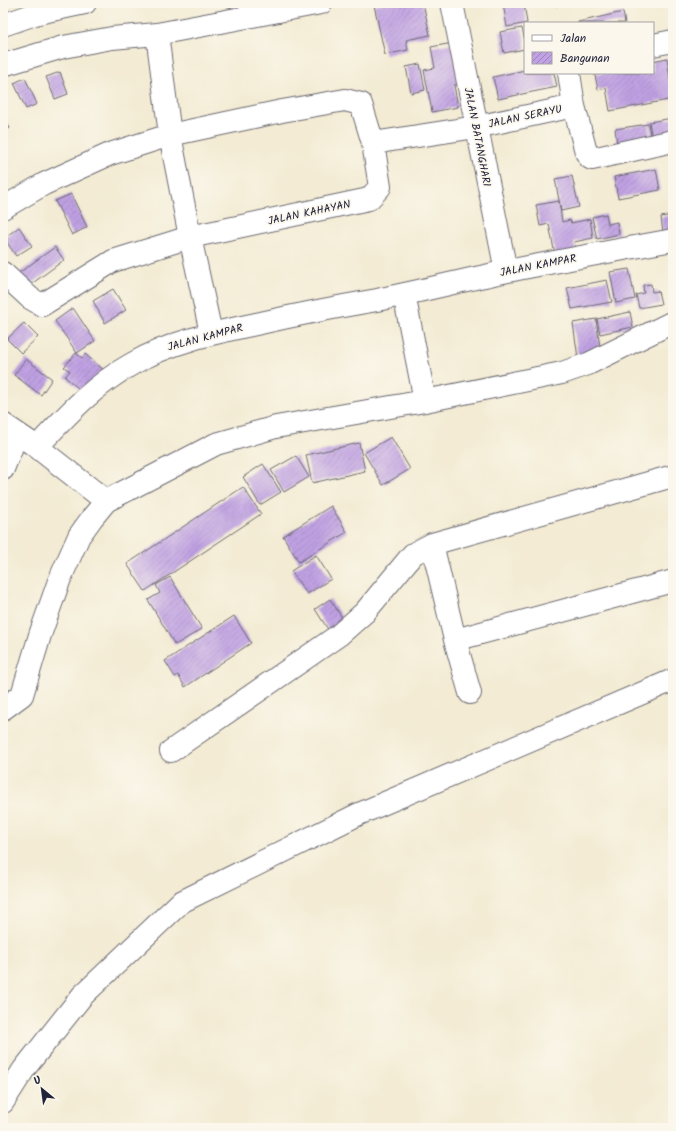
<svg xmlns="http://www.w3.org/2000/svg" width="676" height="1131" viewBox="0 0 676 1131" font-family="Kalam,sans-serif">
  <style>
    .building { fill: url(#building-hatch) }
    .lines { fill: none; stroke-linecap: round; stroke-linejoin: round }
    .minor-casing { stroke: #6b6870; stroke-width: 24 }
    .highway-casing { stroke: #6b6870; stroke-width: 24 }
    .minor { stroke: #fff; stroke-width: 22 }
    .highway { stroke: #fff; stroke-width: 22 }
    .labels { text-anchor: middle; stroke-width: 3.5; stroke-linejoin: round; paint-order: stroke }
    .street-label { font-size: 11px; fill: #22223b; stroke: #fbf7ec }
  </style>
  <defs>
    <pattern id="building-hatch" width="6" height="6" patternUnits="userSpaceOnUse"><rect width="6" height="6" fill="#c0a1e3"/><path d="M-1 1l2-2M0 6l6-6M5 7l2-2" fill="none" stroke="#9c83b9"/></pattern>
  </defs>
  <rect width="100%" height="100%" fill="#fbf7ec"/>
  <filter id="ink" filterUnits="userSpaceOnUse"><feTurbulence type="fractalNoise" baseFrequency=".025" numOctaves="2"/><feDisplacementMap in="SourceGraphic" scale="8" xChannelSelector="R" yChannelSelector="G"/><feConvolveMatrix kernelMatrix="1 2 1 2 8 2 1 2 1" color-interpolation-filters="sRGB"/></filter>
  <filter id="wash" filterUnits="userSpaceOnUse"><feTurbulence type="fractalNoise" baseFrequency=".012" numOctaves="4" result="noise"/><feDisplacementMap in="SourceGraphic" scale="16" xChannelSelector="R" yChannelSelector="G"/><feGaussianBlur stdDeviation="0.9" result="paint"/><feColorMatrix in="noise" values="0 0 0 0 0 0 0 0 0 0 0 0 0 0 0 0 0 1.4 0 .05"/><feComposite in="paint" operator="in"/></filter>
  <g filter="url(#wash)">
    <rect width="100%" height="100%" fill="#f3ebd3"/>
    <g id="blocks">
      <!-- building -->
      <path class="building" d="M383,3H423L430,35L406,40L408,50L385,55L374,5Z
        M503,3H524L527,23L507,27Z
        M555,3H569V4L556,6Z
        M623,12L625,23H578V22Z
        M522,28L525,41V49L504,53L500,32Z
        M453,43L465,83L454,85L458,107L432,112L424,70L435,68L431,47Z
        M667,58L673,99L610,111L606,88L598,90L595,75L603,73H653V61Z
        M673,63V77H672L670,64Z
        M420,64L425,90L411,93L406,67Z
        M525,70V73H554L557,87L498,99L493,77Z
        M60,72L68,94L55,99L46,77Z
        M25,78L37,104L26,109L14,83Z
        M3,118L10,128L3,132Z
        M673,118V134L652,138L649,122Z
        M648,124L652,146L618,151L615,129Z
        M656,169L660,190L618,198L614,177Z
        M572,176L579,207L561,211L555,179Z
        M71,194L87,227L72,235L55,201Z
        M559,201L562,222L570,220L571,223L590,219L593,238L574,242L576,251L555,255L549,224L540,226L536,205Z
        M606,214L608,224L617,222L619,234L597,239L592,217Z
        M673,215V231L663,233L661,217Z
        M19,227L32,246L16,256L4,238Z
        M55,247L64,260L26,288L16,275Z
        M629,269L635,299L616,303L610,272Z
        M607,280L612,302L572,309L567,288Z
        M651,284L652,292L658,291L661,304L639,308L636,295L644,293L643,285Z
        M113,289L126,310L105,323L93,301Z
        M73,308L95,341L77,353L55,321Z
        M630,312L633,327L600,334L597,319Z
        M596,319L601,354L578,358L573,323Z
        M24,323L38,337L21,353L7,339Z
        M76,353L82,358L85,354L105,371L85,394L65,377L70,371L64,367Z
        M26,359L52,379L41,395L14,375Z
        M391,437L410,469L383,485L364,453Z
        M359,443L365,471L312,483L306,455Z
        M296,456L309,477L284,492L271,470Z
        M263,464L281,492L260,505L243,477Z
        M243,487L261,514L145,591L127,564Z
        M331,506L347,532L299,562L283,536Z
        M316,555L331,579L307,594L291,571Z
        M170,577L202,629L175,645L148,600L160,593L156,585Z
        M330,599L345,622L329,631L315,609Z
        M234,616L251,643L185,687L178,675L175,677L165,661Z"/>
    </g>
  </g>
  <g filter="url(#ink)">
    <use href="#blocks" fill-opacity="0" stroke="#6b6870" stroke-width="1"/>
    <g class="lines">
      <!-- minor casing -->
      <g class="minor-casing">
        <path id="minor" d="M452,3L506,271
          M157,34L170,135L190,237L211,333
          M653,45L673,41
          M3,65L63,47L112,38L157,34L321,3
          M569,73L574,106L586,152L590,158L592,159L673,141
          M373,143L476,127L574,106
          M3,208L44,184L110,154L170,135L282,111L345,100L361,104L373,143L380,187L369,199L190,237L113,261L42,305L30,298L3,273
          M404,294L425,401
          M3,424L37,447L106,501L92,518L79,536L59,581L40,635L22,695L3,709
          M37,447C66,416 94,385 132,364C170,342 213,333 256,324C296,315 336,307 377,300C421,291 464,280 508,271C563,260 618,250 673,240
          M3,469L17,434
          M106,501L216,444L276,427L425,401L562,373L588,364L673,322
          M432,544L455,640L470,693
          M455,640L673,581
          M171,751L339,635L365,612L413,554L432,544L673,476
          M3,1102L24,1069L82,996L181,902L359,814L673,680"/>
      </g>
      <!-- highway casing -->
      <g class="highway-casing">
        <path id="highway" d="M3,25L38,13L85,3"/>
      </g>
      <!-- minor -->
      <use href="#minor" class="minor"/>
      <!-- highway -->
      <use href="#highway" class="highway"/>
    </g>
  </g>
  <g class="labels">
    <!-- street labels -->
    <g class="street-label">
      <text transform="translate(525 116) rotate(-12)" y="4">JALAN SERAYU</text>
      <text transform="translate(478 137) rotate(79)" y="4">JALAN BATANGHARI</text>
      <text transform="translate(309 212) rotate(-12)" y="4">JALAN KAHAYAN</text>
      <text transform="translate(538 265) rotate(-11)" y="4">JALAN KAMPAR</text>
      <text transform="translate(205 337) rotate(-15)" y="4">JALAN KAMPAR</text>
    </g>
  </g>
  <!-- margin -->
  <rect width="676" height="1131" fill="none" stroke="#fbf7ec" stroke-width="16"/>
  <!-- legend -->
  <rect x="524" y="22" width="130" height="52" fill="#fbf7ec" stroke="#a4a2a5"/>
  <rect x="532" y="35" width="20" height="6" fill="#ffffff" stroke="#a4a2a5"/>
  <text x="560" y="42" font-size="12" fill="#22223b">Jalan</text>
  <rect x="532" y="52" width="20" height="12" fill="url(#building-hatch)" stroke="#a4a2a5"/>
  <text x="560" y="62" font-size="12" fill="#22223b">Bangunan</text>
  <!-- north arrow -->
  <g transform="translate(42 1089) rotate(331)" stroke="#fbf7ec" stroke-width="3" paint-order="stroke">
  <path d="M0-3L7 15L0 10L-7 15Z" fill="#22223b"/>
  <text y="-6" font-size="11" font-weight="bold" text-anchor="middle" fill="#22223b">U</text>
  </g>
</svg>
